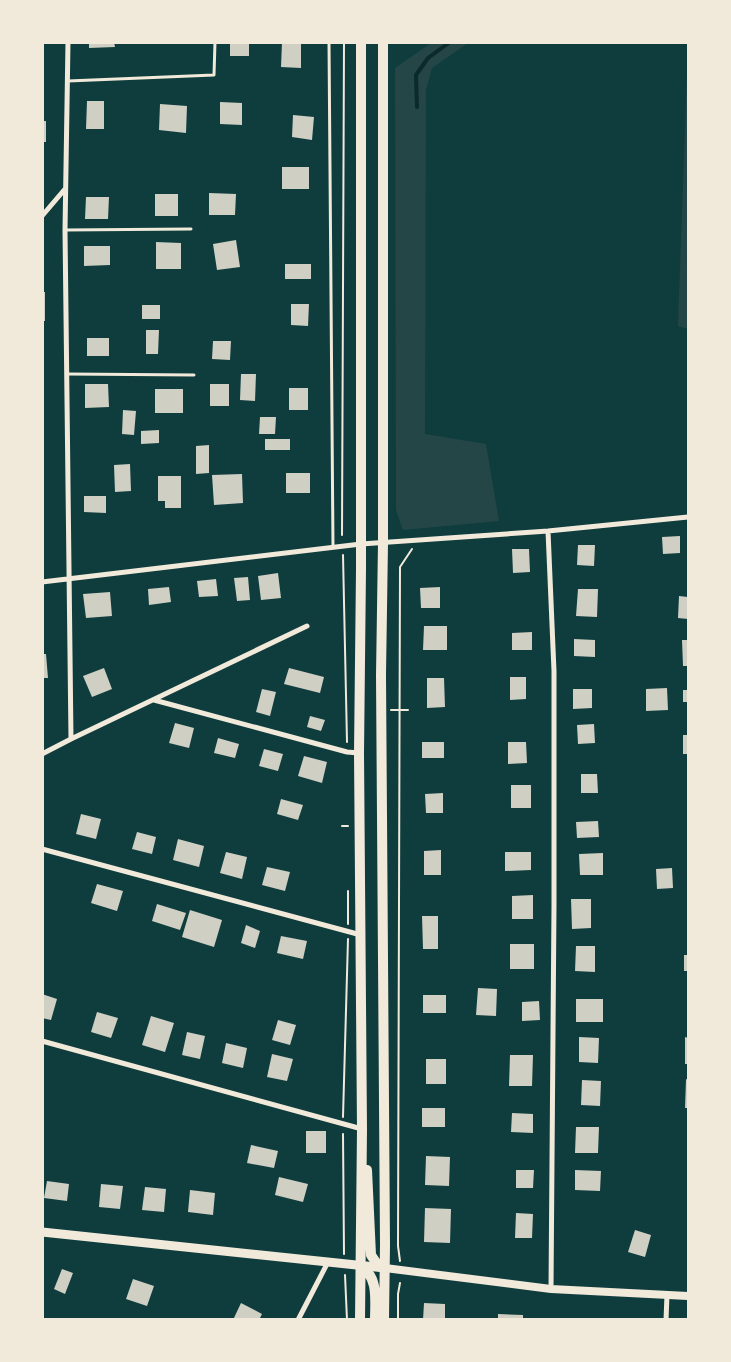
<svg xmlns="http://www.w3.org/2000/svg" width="731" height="1362" viewBox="0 0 731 1362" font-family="Roboto,sans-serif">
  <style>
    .green { fill: #244646 }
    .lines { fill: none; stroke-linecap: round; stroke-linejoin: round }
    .stream { stroke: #0a2a2b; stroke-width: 4 }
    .building { fill: #cfcfc3 }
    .path { stroke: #f1e9da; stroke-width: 2 }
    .service { stroke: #f1e9da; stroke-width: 3 }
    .minor { stroke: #f1e9da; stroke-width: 5 }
    .tertiary { stroke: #f1e9da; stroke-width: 8 }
    .secondary { stroke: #f1e9da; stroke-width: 9 }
    .primary { stroke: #f1e9da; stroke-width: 10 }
  </style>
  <rect width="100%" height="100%" fill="#0f3d3e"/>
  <!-- green -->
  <path class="green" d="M431,43H468L432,68L426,90L425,434L486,444L499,521L403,530L396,510L395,68Z
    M688,43V329L678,326Z"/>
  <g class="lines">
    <!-- stream -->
    <path class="stream" d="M417,107L416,75L428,58L450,42"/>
  </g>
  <!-- building -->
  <path class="building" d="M89,42H114L115,47L89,48Z
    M230,42H249V56H230Z
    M282,42H301V68L281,67Z
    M87,101H104V129H86Z
    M220,102L242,103V125L220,124Z
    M160,104L187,106L186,133L159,130Z
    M293,115L314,117L312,140L292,137Z
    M42,121H46V142H42Z
    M282,167H309V189H282Z
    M209,193L236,194L235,215H209Z
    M155,194H178V216H155Z
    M86,197H109L108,219H85Z
    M236,240L240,267L217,270L213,244Z
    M156,242L181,243V269H156Z
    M84,246H110V265L84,266Z
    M285,264H311V279H285Z
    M42,292H45V321H42Z
    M291,304H309L308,326L291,325Z
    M142,305H160V319H142Z
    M146,330H159L158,354H146Z
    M87,338H109V356H87Z
    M213,341H231L230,360L212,359Z
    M241,374H256L255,401L240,400Z
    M85,384H108L109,407L85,408Z
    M210,384H229V406H210Z
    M289,388H308V410H289Z
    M155,389H183V413H155Z
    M123,410L136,411L134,435L122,434Z
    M260,417H276L275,434H259Z
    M159,430V443L141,444V431Z
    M265,439H290V450H265Z
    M209,445V473L196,474V446Z
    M130,464L131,491L115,492L114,465Z
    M286,473H310V493H286Z
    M242,474L243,503L214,505L212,475Z
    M158,476H181V508H165V501H158Z
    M84,496H106V513L84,512Z
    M680,536V553L663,554L662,537Z
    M578,545H595L594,566L577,565Z
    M512,549H529L530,572L513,573Z
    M278,573L281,598L261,600L258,576Z
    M248,577L250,600L237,601L234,578Z
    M216,579L218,596L199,597L197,581Z
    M169,587L171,602L149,605L148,589Z
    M440,587V608H421L420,588Z
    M578,589H598L597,617L576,616Z
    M110,592L112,616L86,618L83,594Z
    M679,596L688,597V619L678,618Z
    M424,626H447V650H423Z
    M532,632V650H512V633Z
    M574,639L595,640V657L574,656Z
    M682,640H688V666H683Z
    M42,654H46L48,678H42Z
    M104,668L112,689L92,697L83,676Z
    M289,668L324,677L320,693L284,684Z
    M510,677H526V699L510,700Z
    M427,678H444L445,707L427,708Z
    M667,688L668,710L646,711V689Z
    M262,689L276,692L270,716L256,712Z
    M573,689H592V708L573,709Z
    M683,690H688V702H683Z
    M310,716L325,720L321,731L307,727Z
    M175,723L194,728L189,748L169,743Z
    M594,724L595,743L578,744L577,725Z
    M683,735H688V754H683Z
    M218,738L239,744L235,758L214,753Z
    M422,742H444V758H422Z
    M508,742H526L527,763L508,764Z
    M264,749L283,754L278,771L259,766Z
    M304,756L327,762L322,783L298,776Z
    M581,774H597L598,793H581Z
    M511,785H531V808H511Z
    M443,793V813H426L425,794Z
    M281,799L303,805L298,820L277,814Z
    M81,814L101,819L96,839L76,834Z
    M598,821L599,837L577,838L576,822Z
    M137,832L156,837L152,854L132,849Z
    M178,839L204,846L199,867L173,860Z
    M441,850V875H424V851Z
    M226,852L247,857L242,879L220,873Z
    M505,852H531V870L505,871Z
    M603,853V875H580L579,854Z
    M267,867L290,872L285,891L262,885Z
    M672,868L673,888L657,889L656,869Z
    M97,884L123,891L117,911L91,903Z
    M533,895V919H512V896Z
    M571,899H591V928L572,929Z
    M157,904L186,913L180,930L152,921Z
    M190,910L222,920L214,947L182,937Z
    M422,916H438V949H423Z
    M246,925L260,931L255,948L241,943Z
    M281,936L307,941L303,959L277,953Z
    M510,944H534V969H510Z
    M576,946H595V972L575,971Z
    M684,955H688V971H684Z
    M478,988L497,989L496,1016L476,1015Z
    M42,994L57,999L51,1020L42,1018Z
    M423,995H446V1013H423Z
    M576,999H603V1022H576Z
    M539,1001L540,1020L522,1021V1002Z
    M97,1012L118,1018L111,1038L91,1032Z
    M151,1016L174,1023L165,1052L142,1045Z
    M278,1020L296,1025L290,1045L272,1040Z
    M187,1032L205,1036L200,1059L182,1055Z
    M579,1037L599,1038L598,1063L579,1062Z
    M685,1037L688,1038V1064H685Z
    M226,1043L247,1048L243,1068L222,1063Z
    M272,1054L293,1059L287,1081L267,1077Z
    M510,1055H533L532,1086H509Z
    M426,1059H446V1084H426Z
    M686,1079L688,1080V1108H685Z
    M582,1080L601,1081L600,1106L581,1105Z
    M422,1108H445V1127H422Z
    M512,1113L533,1114V1133L511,1132Z
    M576,1127H599L598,1153H575Z
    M306,1131H326V1153H306Z
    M251,1145L278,1151L274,1168L247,1163Z
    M426,1156L450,1157L449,1186L425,1185Z
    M516,1170H534L533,1188H516Z
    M575,1170L601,1171L600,1191L575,1190Z
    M279,1177L308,1184L303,1202L275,1195Z
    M47,1181L69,1184L67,1201L44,1198Z
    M101,1184L123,1186L120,1209L99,1207Z
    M145,1187L166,1189L164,1212L142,1210Z
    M190,1190L215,1193L213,1215L188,1212Z
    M425,1208L451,1209L450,1243L424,1242Z
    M516,1213L533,1214L532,1238H515Z
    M635,1230L651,1235L645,1257L628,1252Z
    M62,1269L73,1273L65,1294L54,1289Z
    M133,1279L154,1286L147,1306L126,1299Z
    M241,1303L262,1314L259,1320H233Z
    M424,1303L445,1304V1320H423Z
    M498,1314L523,1315V1320H498Z"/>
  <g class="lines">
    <!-- path -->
    <path class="path" d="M342,535L344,42
      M343,555L347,742
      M391,710H408
      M342,826H348
      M348,891V924
      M343,1117L348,939
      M343,1134L344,1254
      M400,1261L398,1246L400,567L412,549
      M345,1275L347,1320
      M398,1320V1294L400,1283"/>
    <!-- service -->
    <path class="service" d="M329,42L333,547
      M68,81L214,75L215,42
      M65,230L191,229
      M67,374L194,375"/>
    <!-- minor -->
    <path class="minor" d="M68,42L65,230L71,739
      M42,216L65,189
      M548,531L554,671V906L551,1289
      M42,582L361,544L548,531L688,517
      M154,700L347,752L359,753
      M42,754L71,739L307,626
      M42,849L361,935
      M42,1041L362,1129
      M298,1320L328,1262
      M666,1320L667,1295"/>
    <!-- tertiary -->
    <path class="tertiary" d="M385,1268L551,1289L688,1296"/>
    <!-- secondary -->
    <path class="secondary" d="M42,1232L385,1268"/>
    <!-- primary -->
    <path class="primary" d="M383,42V543L381,675L385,1245L384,1320
      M367,1170L371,1255L377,1264L385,1268
      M360,1266C379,1276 375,1301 375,1320
      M360,1320L362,1129L359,753L361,569V42"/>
  </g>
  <!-- border -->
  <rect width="731" height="1362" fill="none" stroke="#f1e9da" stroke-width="88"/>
</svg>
